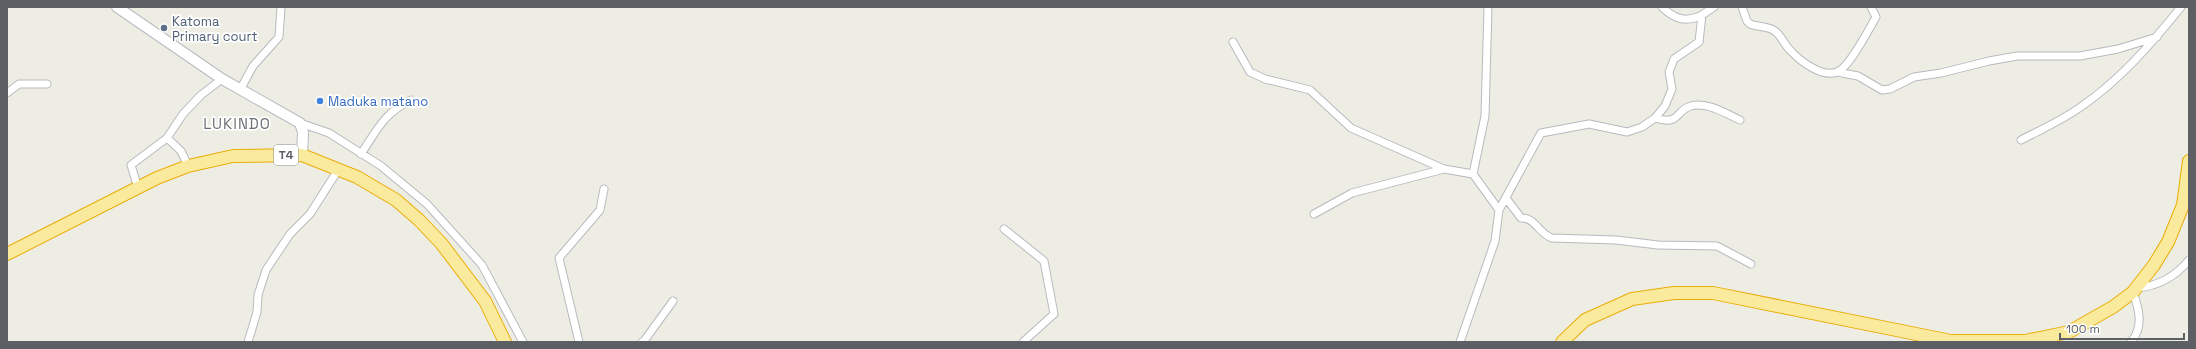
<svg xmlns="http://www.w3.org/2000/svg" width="2196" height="349" viewBox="0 0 2196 349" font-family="'Space Grotesk',sans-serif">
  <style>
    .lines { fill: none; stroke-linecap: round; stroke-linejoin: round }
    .minor-casing { stroke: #b7babe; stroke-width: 9 }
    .secondary-casing { stroke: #b8bbc0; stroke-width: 12 }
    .trunk-casing { stroke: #eaad08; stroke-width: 14 }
    .minor { stroke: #fff; stroke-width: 7 }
    .secondary { stroke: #fff; stroke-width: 10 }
    .trunk { stroke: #faea9e; stroke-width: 12 }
    .service-dot { fill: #5c6f8a; stroke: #fff; stroke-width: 1.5 }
    .shop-dot { fill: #3f7fe0; stroke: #fff; stroke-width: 1.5 }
    .labels { text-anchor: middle; stroke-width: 3.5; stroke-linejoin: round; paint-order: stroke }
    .shield { fill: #fff; stroke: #8d9092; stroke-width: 1 }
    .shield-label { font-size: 12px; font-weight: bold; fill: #5c6064 }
    .service-label { font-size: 13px; fill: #4e5e75; stroke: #fff; text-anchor: start }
    .shop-label { font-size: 13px; fill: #366cbe; stroke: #fff; text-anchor: start }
    .quarter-label { font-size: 15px; letter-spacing: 1px; fill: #6d7176; stroke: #fff }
  </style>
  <rect width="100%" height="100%" fill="#eeede4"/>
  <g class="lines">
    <!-- minor casing -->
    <g class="minor-casing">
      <path id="minor" d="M1488,7L1485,116L1473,174L1499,210
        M1662,7C1674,19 1686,23 1702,15
        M1742,7L1747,21L1750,24C1757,27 1770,26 1776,32C1782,37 1785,46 1791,51C1800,61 1822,78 1837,72C1849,68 1869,29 1876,17L1871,7
        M1233,42L1250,72L1265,79L1310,90L1351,128L1444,169L1473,174
        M1837,72L1858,76L1882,90L1890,89L1914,77L1941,73L1989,61L2017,56H2080L2118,49L2157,37
        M241,88L253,66L279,37L281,7
        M7,93L19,84H47
        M1655,118C1681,126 1675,110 1691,106C1706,101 1727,114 1740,120
        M300,123L329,133L381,166L427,204L482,265L523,342
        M167,138L181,151L188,166
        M2021,140C2042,129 2063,120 2082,106C2120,80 2152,43 2181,7
        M361,154C377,130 384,113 411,100
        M138,188L131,165L167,138L183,114L201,95L222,79
        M1506,198L1521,218C1535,217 1539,234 1552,238L1616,240L1658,245L1717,246L1751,264
        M1314,214L1352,193L1444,169
        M1004,229L1044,261L1054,314L1023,342
        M2137,288C2158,286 2176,276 2189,260
        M248,342L257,312L258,295L266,270L290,234L310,214L338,170
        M579,342L559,258L600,210L604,189
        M642,342L644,341L673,301
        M1460,342L1495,241L1499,210L1541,133L1589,124L1627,132L1642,127L1655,118L1665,106L1672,89L1669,72L1674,59L1699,42L1702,15L1714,7
        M2131,342C2144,327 2139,309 2133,292"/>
    </g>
    <!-- secondary casing -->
    <g class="secondary-casing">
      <path id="secondary" d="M117,7L222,79L300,123L303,132L302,155"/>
    </g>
    <!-- trunk casing -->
    <g class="trunk-casing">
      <path id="trunk" d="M7,254L157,178L188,166L233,156L302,155L357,177L396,200L419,220L441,243L485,301L505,342
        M1562,342L1585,320L1632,299L1674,293H1713L1951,341H2025L2069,332L2113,307L2133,292L2154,265L2168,242L2183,205L2189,161"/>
    </g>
    <!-- minor -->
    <use href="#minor" class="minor"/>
    <!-- secondary -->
    <use href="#secondary" class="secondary"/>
    <!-- trunk -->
    <use href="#trunk" class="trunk"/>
  </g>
  <!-- markers -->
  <circle class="service-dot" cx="164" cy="28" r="4"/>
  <circle class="shop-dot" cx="320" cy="101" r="4"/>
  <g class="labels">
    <!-- shield labels -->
    <rect class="shield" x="274" y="145" width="24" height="20" rx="3"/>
    <g class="shield-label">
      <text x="286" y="159">T4</text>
    </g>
    <!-- service labels -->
    <g class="service-label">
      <text x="172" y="26">Katoma<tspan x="172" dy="15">Primary court</tspan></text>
    </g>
    <!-- shop labels -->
    <g class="shop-label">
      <text x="328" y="106">Maduka matano</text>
    </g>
    <!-- quarter labels -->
    <g class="quarter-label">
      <text x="237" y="129">LUKINDO</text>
    </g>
  </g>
  <!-- border -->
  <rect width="2196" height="349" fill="none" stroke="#5c6064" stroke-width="16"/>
  <!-- scale -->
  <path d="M2060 333v6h124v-6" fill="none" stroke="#5c6064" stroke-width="2"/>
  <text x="2066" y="333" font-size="12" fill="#5c6064" stroke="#ffffff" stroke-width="3" paint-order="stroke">100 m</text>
</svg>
